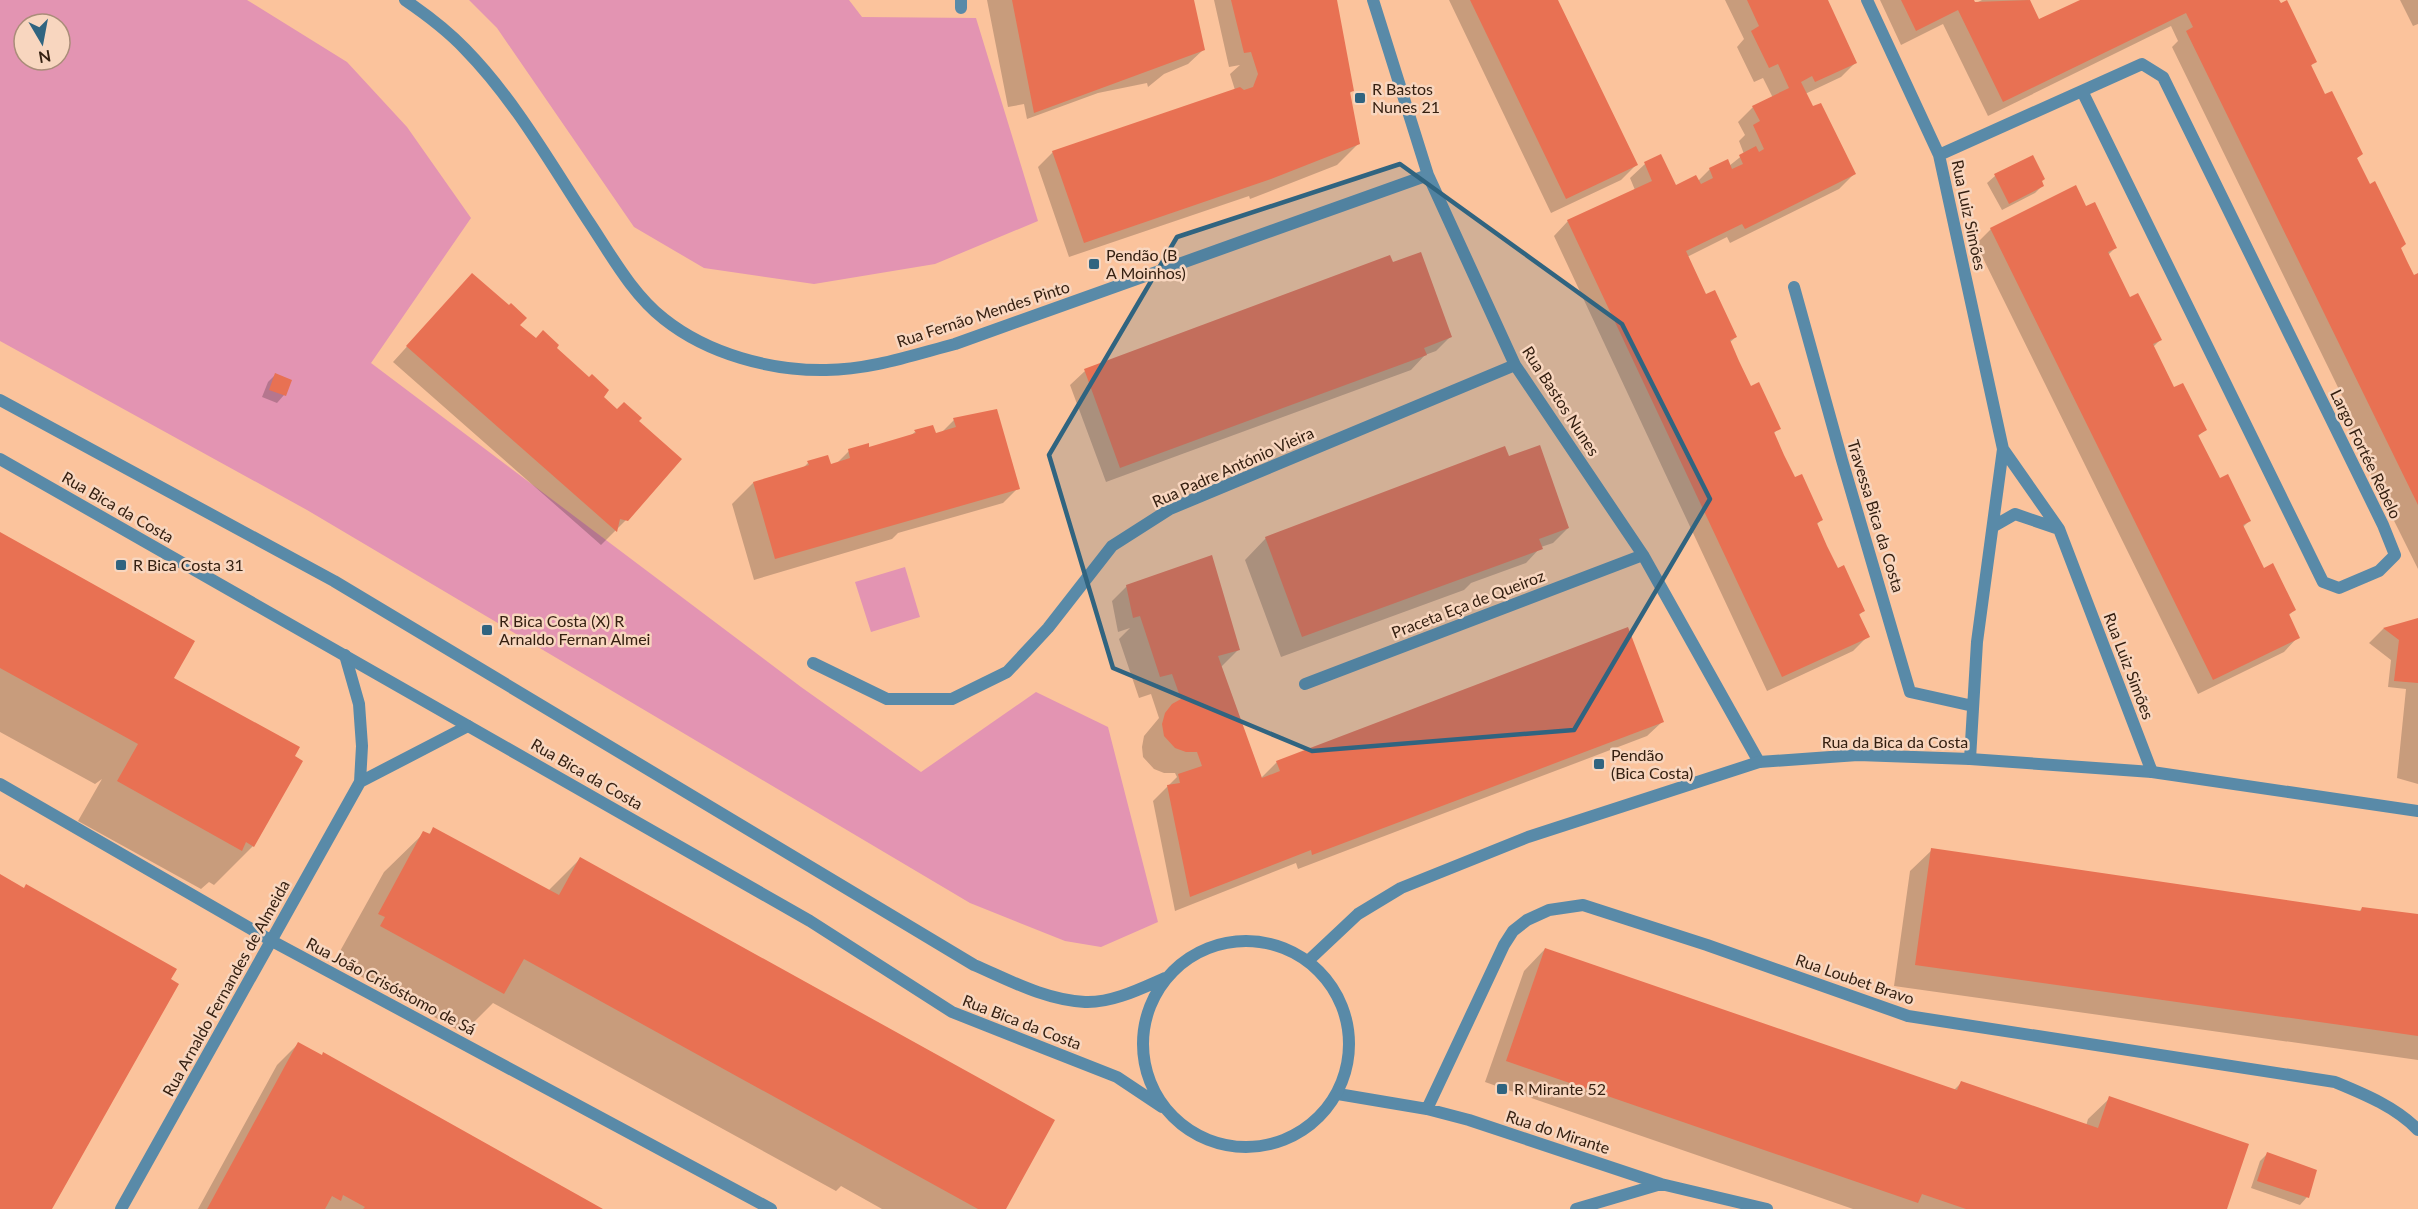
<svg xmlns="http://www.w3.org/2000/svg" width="2418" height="1209" viewBox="0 0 2418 1209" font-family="Lato,sans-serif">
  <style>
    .green { fill: #e394b2; fill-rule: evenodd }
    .shadow { fill: #0003 }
    .building { fill: #e87153 }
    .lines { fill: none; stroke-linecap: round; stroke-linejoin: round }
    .minor { stroke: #598aa8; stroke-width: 12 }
    .tertiary { stroke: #598aa8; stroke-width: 12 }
    .marked { fill: #306480; fill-opacity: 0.2; stroke: #306480; stroke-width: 4.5; stroke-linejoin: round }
    .poi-dot { fill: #306480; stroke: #f8d6bf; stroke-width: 2 }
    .labels { text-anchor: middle; stroke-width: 5; stroke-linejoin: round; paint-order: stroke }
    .poi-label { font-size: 16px; fill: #352011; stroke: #f8d6bf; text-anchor: start }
    .street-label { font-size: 16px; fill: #352011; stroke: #f8d6bf }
  </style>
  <rect width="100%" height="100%" fill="#fbc39c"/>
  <!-- green -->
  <path class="green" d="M0,0H247L347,62L407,127L471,218L371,363L801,687L921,772L1036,692L1108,727L1158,922L1101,947L1065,941L970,903L307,510L0,341ZM24,24H60V60H24Z
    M469,0H849L862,17L976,18L1038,221L935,264L814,284L704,268L634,227L497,28Z
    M905,567L920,617L871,632L855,582Z"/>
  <!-- shadow -->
  <path class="shadow" d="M987,0H1193L1203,50L1188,64L1164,74L1148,87L1147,83L1098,93L1027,119L1024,104L1008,107Z
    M1214,0H1336L1353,90L1349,94L1359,143L1337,165L1250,199L1249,196L1069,257L1038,167L1053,152L1235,90L1230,74L1240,65L1229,67Z
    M1449,0H1557L1636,165L1621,180L1551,213Z
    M1725,0H1827L1856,62L1841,77L1805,94L1854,174L1839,189L1730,243L1727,237L1687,257L1705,296L1736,337L1729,343L1750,388L1779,428L1773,434L1795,479L1822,519L1816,525L1837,570L1863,611L1858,616L1868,636L1853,651L1767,691L1554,236L1568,221L1635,190L1630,178L1645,164L1661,156L1676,187L1698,181L1710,169L1729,166L1744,154L1739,141L1745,135L1738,122L1753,107L1773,98L1763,78L1754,82L1737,47L1744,39Z
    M1880,0H1972L1974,4L1982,0H2028L2039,21L2082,0H2277L2315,61L2310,67L2324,96L2361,154L2356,159L2413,277L2418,275V569L2343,418L2350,412L2172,47L2178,41L2171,26L1988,116L1943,24L1901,45Z
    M2400,0H2418V24L2413,26Z
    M2032,157L2042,186L2035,193L2002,210L1987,183L1995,176Z
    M2085,209L2116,247L2108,255L2129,299L2160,340L2153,347L2173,389L2205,430L2197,437L2219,480L2249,521L2242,528L2263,570L2294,610L2288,616L2298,637L2284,652L2198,694L1976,244L1991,229Z
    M1392,264L1450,337L1436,351L1425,355L1411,370L1106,482L1070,385L1085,371Z
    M472,275L518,325L536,340L555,349L617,411L637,421L626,520L601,545L393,362Z
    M276,374L284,395L277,403L262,397L268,382Z
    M954,420L1018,488L1003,503L898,533L892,539L754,580L732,504L753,483L802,469L808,463L830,466L836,464L849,451L868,449L910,436L915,432L935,435L941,433Z
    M1508,458L1568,528L1553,543L1541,547L1526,563L1471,583L1464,590L1281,657L1245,560L1266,538Z
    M0,534L172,678L293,757L253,846L214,885L209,882L201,889L78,821L102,779L95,784L0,732Z
    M1127,586L1238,650L1221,667L1260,779L1277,762L1662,722L1647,736L1298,869L1296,863L1175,911L1153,801L1177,777L1175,773H1164L1154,769L1143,757L1142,747L1144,736L1159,718L1151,694L1139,698L1119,639L1130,628L1118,632L1112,601Z
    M2418,619V784L2397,778L2406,689L2388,687L2391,660L2369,643L2383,629Z
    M434,829L548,891L580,859L1005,1209H882L841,1186L836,1191L493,1003L463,1033L342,966L346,957L339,953L384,872L424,833L428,835Z
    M1932,850L2359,912L2362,908L2418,915V1060L1894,986L1910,871Z
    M1545,949L1954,1090L1961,1083L2086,1126L2088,1119L2110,1098L2225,1209H1853L1485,1082L1524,971Z
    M298,1044L600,1209H198L277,1065Z
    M2267,1154L2307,1197L2300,1205L2251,1188L2260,1161Z"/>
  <!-- building -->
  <path class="building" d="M1012,0H1194L1205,50L1034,113Z
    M1231,0H1337L1354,91L1350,92L1360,144L1271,179L1084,243L1052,151L1240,87L1244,90L1253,87L1258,74L1251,52L1244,53Z
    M1470,0H1558L1638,165L1566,199Z
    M1747,0H1828L1857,63L1815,82L1812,76L1801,82L1813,106L1821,103L1856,174L1745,229L1742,224L1686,251L1706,294L1715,290L1737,337L1730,340L1739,361L1751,386L1759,382L1781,429L1774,432L1784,455L1795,477L1802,474L1823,520L1817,523L1827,546L1838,568L1844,565L1865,611L1859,614L1870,637L1782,677L1567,220L1652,181L1644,162L1661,154L1676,185L1696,175L1701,184L1713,178L1709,168L1728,159L1732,169L1743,164L1739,155L1756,146L1759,152L1764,149L1753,125L1760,121L1752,106L1789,88L1778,64L1769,68L1751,31L1759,26Z
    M1901,0H1974L1975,2L2030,0L2039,19L2080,0H2279L2281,3L2287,0L2317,62L2311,65L2325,94L2332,91L2363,154L2357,158L2370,184L2375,181L2406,244L2401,248L2407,261L2414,275L2418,273V505L2186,31L2193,27L2186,13L2003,102L1958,10L1916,31Z
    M2033,155L2045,179L2042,181L2044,186L2009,204L1994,174Z
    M2076,185L2086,206L2095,202L2117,248L2108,252L2130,297L2138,293L2162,340L2153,344L2174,387L2183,383L2207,430L2198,435L2220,478L2228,474L2251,521L2243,525L2264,568L2273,563L2296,610L2289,614L2300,638L2213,680L1990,228Z
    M1421,252L1452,337L1424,348L1427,355L1120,468L1084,369L1390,255L1393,262Z
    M472,273L509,305L511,303L527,318L520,325L536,338L543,330L559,345L557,348L589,377L592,374L609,390L604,397L617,409L624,402L642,418L639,421L682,459L628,521L620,519L617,532L406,346Z
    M275,373L292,380L286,396L269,390Z
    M997,409L1020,489L775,559L753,482L809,465L807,461L828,455L831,464L850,458L848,449L869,443V447L916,433L914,430L933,425L936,433L956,427L953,418Z
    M1540,445L1569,528L1539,539L1543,549L1302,637L1265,537L1505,446L1509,456Z
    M0,532L195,641L174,678L300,747L295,756L303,761L254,847L246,842L242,851L117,781L138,744L0,668Z
    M1212,555L1240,650L1218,656L1262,778L1280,771L1276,761L1628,627L1664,722L1312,855L1311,850L1190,897L1167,785L1180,783L1178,774L1202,766L1197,752H1186L1175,748L1164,736L1162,724L1165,713L1172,704L1181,699L1172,674L1160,677L1140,616L1133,618L1126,585Z
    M2418,618V683L2394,681L2399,640L2383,628Z
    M433,827L559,895L580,857L1055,1120L1006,1209H978L524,959L504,994L380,926L385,917L378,914L423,831L430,834Z
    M1931,848L2361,911L2362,907L2418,914V1036L1915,965Z
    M0,874L24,888L26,884L177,969L171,979L179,984L52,1209H0Z
    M1545,948L1957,1090L1961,1081L2098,1128L2109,1096L2249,1144L2227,1209H1966L1922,1194L1918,1203L1506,1061Z
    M298,1042L322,1055L323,1052L603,1209H363L365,1207L343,1195L341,1201L332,1196L325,1209H207Z
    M2267,1152L2317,1170L2309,1198L2257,1181Z"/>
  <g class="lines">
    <!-- minor -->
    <path class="minor" d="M405,0C427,15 447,30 465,49C514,99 549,161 587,219C610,253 631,293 664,319C708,354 771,371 826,370C870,370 913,355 955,344L1428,175
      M1373,0L1428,175L1515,365L1643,555L1759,762
      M1867,0L1939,155L2003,449L1977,642L1970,759
      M961,8V0
      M1939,155L2142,64L2163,77L2383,525L2395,555L2379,571L2339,588L2323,582L2082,91
      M1794,287L1842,460L1910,692L1973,706
      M2003,449L2059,529L2152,772
      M1994,526L2015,514L2059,529
      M813,663L887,699H952L1007,672L1048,628L1112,546L1170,509L1515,365
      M1305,684L1643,555
      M360,782L468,726
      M0,784L272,941L771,1209
      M1338,1094L1427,1109L1469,1120L1661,1184L1767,1209
      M1427,1109L1504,945L1513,931L1527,920L1549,910L1583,905L1707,945L1908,1016L2335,1082C2364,1094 2396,1107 2418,1130
      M121,1209L360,782L362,746L359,704L345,655
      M1576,1209L1661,1184"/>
    <!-- tertiary -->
    <path class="tertiary" d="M0,400L334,581L974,965C1009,980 1045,1000 1085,1002C1112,1003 1140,989 1165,978
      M0,459L810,921L952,1012L1117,1077L1162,1107
      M1143 1044a103 103 0 1 1 206 0a103 103 0 1 1-206 0Z
      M1308,961L1358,914L1401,888L1528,837L1759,762L1858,755L1970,759L2152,772L2418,811"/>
  </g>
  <!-- marked area -->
  <path class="marked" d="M1400,164L1622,324L1710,499L1574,730L1312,751L1113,668L1049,455L1177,237Z"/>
  <!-- markers -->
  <g class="poi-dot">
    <rect x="1354" y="92" width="12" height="12" rx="3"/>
    <rect x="1088" y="258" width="12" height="12" rx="3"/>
    <rect x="115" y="559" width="12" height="12" rx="3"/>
    <rect x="481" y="624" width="12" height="12" rx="3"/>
    <rect x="1593" y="758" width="12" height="12" rx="3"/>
    <rect x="1496" y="1083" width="12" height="12" rx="3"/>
  </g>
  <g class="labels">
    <!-- poi labels -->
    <g class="poi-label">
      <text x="1372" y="95">R Bastos<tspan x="1372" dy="18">Nunes 21</tspan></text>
      <text x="1106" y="261">Pendão (B<tspan x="1106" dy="18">A Moinhos)</tspan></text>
      <text x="133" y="571">R Bica Costa 31</text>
      <text x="499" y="627">R Bica Costa (X) R<tspan x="499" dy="18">Arnaldo Fernan Almei</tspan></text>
      <text x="1611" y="761">Pendão<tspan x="1611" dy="18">(Bica Costa)</tspan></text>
      <text x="1514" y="1095">R Mirante 52</text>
    </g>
    <!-- street labels -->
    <g class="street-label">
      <text transform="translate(1969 215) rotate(78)" y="6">Rua Luiz Simões</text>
      <text transform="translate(983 314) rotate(-18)" y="6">Rua Fernão Mendes Pinto</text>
      <text transform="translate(1561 401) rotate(57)" y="6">Rua Bastos Nunes</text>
      <text transform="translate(2366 454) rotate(64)" y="6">Largo Fortée Rebelo</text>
      <text transform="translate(1233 467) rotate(-24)" y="6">Rua Padre António Vieira</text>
      <text transform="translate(118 507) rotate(30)" y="6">Rua Bica da Costa</text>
      <text transform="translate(1876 516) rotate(73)" y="6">Travessa Bica da Costa</text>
      <text transform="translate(1468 604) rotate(-21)" y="6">Praceta Eça de Queiroz</text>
      <text transform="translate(2129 666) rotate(69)" y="6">Rua Luiz Simões</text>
      <text x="1895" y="748">Rua da Bica da Costa</text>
      <text transform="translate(587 774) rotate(30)" y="6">Rua Bica da Costa</text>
      <text transform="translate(1855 979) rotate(19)" y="6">Rua Loubet Bravo</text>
      <text transform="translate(391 986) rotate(28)" y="6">Rua João Crisóstomo de Sá</text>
      <text transform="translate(226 988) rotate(-61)" y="6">Rua Arnaldo Fernandes de Almeida</text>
      <text transform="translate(1022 1022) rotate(21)" y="6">Rua Bica da Costa</text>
      <text transform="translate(1558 1132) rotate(18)" y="6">Rua do Mirante</text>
    </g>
  </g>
  <!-- north arrow -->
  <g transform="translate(42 42) rotate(170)"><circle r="28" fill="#f8d6bf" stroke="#aa8d79" stroke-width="1.5"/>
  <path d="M0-4.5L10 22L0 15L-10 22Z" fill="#306480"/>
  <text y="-9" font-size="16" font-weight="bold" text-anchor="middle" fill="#352011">N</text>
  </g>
</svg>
